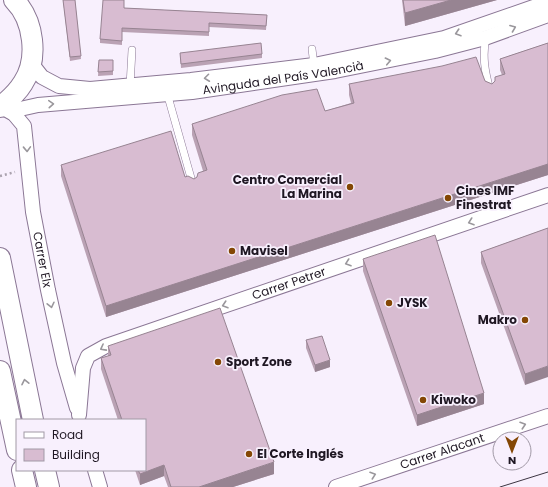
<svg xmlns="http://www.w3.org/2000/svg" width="548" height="487" viewBox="0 0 548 487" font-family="Poppins,sans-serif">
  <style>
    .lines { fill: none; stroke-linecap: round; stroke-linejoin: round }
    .lane-casing { stroke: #8b7795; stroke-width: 8 }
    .street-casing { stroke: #8b7795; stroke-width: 16 }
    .secondary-casing { stroke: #8b7795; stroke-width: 22 }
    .path { stroke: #aaa2ae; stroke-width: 2.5; stroke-dasharray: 2 3; stroke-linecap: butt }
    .lane { stroke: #fff; stroke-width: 7 }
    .street { stroke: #fff; stroke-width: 14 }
    .secondary { stroke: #fff; stroke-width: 20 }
    .tram { stroke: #3d3542; stroke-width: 1 }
    .wall { fill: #baa2b4 }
    .shaded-wall { fill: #978492 }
    .building { fill: #d8bcd1; stroke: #978492 }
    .oneway { stroke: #9a979c }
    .poi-dot { fill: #844705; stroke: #f8f0fd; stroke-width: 1.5 }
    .labels { text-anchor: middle; stroke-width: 3.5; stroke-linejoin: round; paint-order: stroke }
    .street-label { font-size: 12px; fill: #1f1723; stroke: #f8f0fd }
    .poi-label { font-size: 12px; font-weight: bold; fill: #1f1723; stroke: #f8f0fd; text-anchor: start }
  </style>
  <rect width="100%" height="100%" fill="#f8f0fd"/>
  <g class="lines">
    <!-- lane casing -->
    <g class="lane-casing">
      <path id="lane" d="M486,37C482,56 485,72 490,90
        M312,49L314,65
        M130,86L132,50
        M167,93L193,185"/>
    </g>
    <!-- street casing -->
    <g class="street-casing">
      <g id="street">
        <path d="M31,63L42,77L59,86L90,89L191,80L314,65L444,38L548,2"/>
        <path id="s1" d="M5,109L14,114L24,126L33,212L48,290L64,363L77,408"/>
        <path id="s2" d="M14,114L20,109L38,105L192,92L335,71L435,51L485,38L548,15"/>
        <path id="s3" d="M79,415L83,368L88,356L106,346L548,195"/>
        <path d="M95,470L100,487"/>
        <path id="s4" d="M336,487L548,416"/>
      </g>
    </g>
    <!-- secondary casing -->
    <g class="secondary-casing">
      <path id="secondary" d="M0,107C9,100 17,93 23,83C39,59 34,20 14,0
        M0,258L33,420
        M0,371L17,450
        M22,470L26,487
        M45,470L49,487"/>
    </g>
    <!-- path -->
    <path class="path" d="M0,176L15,172"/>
    <!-- lane -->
    <use href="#lane" class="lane"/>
    <!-- street -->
    <use href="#street" class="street"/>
    <!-- secondary -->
    <use href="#secondary" class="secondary"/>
    <!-- tram -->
    <path class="tram" d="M500,487L548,472"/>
  </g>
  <!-- wall -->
  <path class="wall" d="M63,0H75L81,59L70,61Z
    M402,0H497L405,26Z
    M124,8L267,15L266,30L209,27V36L122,32V45L100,43V39Z
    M548,43V175L106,317L61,176V165L185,177L194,179L197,177L203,171L192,135V124L325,111L351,103L349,95V84L485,81L492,84L502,75L500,70V59Z
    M180,53L262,54V58L181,68Z
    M99,60H113V75L98,76Z
    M548,228L525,385L481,263V252Z
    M363,259L484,404L417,426L363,271Z
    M306,340L330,367L315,372L306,348Z
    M108,346L274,474L233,487H168L164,476L140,485L135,470H145V420H118L101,369V358L108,356Z"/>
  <!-- shaded-wall -->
  <path class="shaded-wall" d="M451,0H497L405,26V13Z
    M548,164V175L106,317V306Z
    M330,360V367L315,372V365Z
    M548,366V377L525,385V374Z
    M484,393V404L417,426V415Z
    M274,462V474L233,487H199Z
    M164,465V476L140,485V474Z"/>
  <!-- building -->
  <path class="building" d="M63,0H75L81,56L70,57Z
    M103,0H124V8L267,15L266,26L209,23V32L122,28V41L100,39Z
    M403,0H451L405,13Z
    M261,43L262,54L181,64L180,53Z
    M548,43V164L106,306L61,165L171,131L185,177L188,176L194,179L197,177L198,173L207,170L192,124L282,95L317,89L325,111L354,103L349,84L442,66L476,57L485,81L492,84L495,81V77L505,74L500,59Z
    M99,60H113V71L98,72Z
    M548,228V366L525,374L481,252Z
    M435,235L484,393L417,415L363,259Z
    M220,308L274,462L199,487H171L164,465L140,474L138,470H145V420H122L101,358L111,355L108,346Z
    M322,336L330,360L315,365L306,340Z"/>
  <!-- one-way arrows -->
  <defs><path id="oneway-chevron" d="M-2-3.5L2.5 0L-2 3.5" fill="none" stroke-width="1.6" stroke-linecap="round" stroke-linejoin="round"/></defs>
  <g class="oneway">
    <use href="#oneway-chevron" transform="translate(513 28) rotate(-21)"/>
    <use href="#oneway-chevron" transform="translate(458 33) rotate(162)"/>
    <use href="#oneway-chevron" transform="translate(388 61) rotate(-12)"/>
    <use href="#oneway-chevron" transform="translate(207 78) rotate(173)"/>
    <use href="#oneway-chevron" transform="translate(51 104) rotate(-4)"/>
    <use href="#oneway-chevron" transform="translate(27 149) rotate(88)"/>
    <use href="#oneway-chevron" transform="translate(471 222) rotate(161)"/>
    <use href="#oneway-chevron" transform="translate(348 263) rotate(161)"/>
    <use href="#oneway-chevron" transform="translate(51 305) rotate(77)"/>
    <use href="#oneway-chevron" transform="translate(225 305) rotate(162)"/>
    <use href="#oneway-chevron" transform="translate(103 348) rotate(152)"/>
    <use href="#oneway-chevron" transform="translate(25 382) rotate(-102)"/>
    <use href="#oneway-chevron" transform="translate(523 425) rotate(-18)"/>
    <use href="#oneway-chevron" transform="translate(373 475) rotate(-19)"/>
  </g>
  <!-- markers -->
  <g class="poi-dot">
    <circle cx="350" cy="187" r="4"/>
    <circle cx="448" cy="198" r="4"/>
    <circle cx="232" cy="251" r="4"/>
    <circle cx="389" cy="303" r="4"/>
    <circle cx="525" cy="320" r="4"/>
    <circle cx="218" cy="362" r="4"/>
    <circle cx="423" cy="400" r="4"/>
    <circle cx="249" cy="454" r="4"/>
  </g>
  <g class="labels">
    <!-- street labels -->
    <g class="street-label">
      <text dy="4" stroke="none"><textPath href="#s2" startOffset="273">Avinguda del País Valencià</textPath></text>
      <text dy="4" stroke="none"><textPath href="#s1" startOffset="161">Carrer Elx</textPath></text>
      <text dy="4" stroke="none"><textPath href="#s3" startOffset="274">Carrer Petrer</textPath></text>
      <text dy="4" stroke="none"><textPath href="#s4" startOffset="112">Carrer Alacant</textPath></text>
    </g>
    <!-- poi labels -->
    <g class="poi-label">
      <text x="342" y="184" text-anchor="end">Centro Comercial<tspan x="342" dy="14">La Marina</tspan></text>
      <text x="456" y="195">Cines IMF<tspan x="456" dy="14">Finestrat</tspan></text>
      <text x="240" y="255">Mavisel</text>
      <text x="397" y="307">JYSK</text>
      <text x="517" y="324" text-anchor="end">Makro</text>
      <text x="226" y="366">Sport Zone</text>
      <text x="431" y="404">Kiwoko</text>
      <text x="257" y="458">El Corte Inglés</text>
    </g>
  </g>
  <!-- legend -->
  <rect x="16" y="419" width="130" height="52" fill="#f8f0fd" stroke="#a199a6"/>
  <rect x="24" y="432" width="20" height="6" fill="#ffffff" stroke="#a199a6"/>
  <text x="52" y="439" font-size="12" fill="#1f1723">Road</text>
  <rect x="24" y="449" width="20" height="12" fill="#d8bcd1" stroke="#a199a6"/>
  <text x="52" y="459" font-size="12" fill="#1f1723">Building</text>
  <!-- north arrow -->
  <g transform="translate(512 451) rotate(180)"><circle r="19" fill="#f8f0fd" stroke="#a199a6"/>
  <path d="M0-3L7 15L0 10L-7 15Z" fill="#844705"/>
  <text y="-6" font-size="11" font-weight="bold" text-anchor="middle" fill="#1f1723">N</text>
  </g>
</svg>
